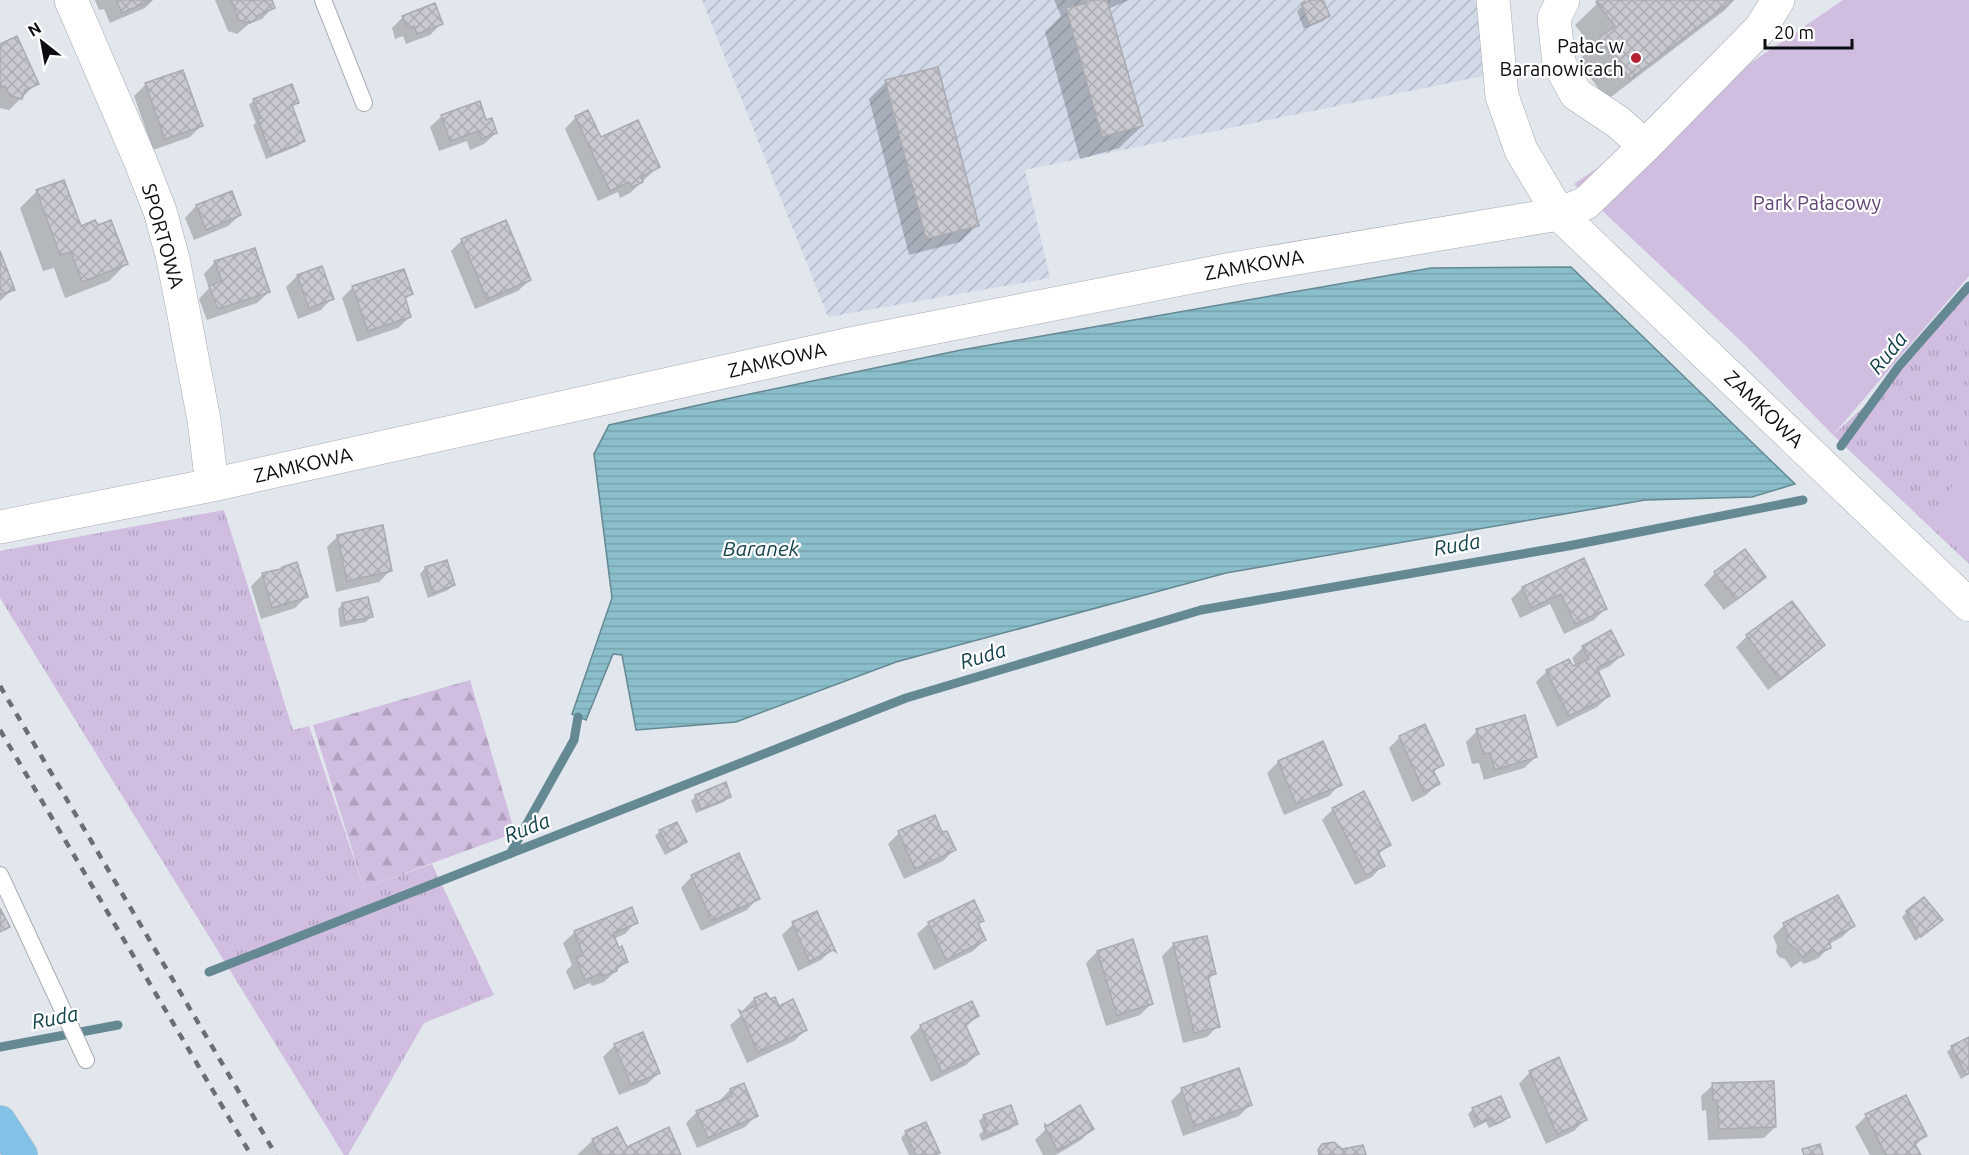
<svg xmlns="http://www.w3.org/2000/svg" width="1969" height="1155" viewBox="0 0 1969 1155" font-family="Ubuntu,sans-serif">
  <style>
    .industrial { fill: url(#industrial-furrows) }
    .grass { fill: url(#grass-tufts) }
    .forest { fill: url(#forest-firs) }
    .park { fill: #d0bddf }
    .water { fill: url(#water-rules); stroke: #658993; stroke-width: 1.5 }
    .shadow { fill: #0003 }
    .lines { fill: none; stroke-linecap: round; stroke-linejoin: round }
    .stream { stroke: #658993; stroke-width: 9 }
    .building { fill: url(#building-cross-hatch); stroke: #aaaab2; stroke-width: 1.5 }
    .lane-casing { stroke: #a6aab1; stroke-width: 18 }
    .street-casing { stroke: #a6aab1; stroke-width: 34 }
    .primary-casing { stroke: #c5c5c6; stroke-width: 34 }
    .lane { stroke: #fff; stroke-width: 16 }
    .street { stroke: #fff; stroke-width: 33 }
    .primary { stroke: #83c2e7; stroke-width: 33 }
    .rail { stroke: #6b6e72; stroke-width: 4.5; stroke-dasharray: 8 8; stroke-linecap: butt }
    .poi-dot { fill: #b21f32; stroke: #fff; stroke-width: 2 }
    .labels { text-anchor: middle; stroke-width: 4.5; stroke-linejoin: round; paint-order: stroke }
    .poi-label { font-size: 20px; fill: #0c0d10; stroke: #fff; text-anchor: end }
    .park-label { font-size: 20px; fill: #634677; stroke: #fff }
    .street-label { font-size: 20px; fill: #0c0d10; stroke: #fff }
    .water-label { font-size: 21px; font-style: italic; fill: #14424c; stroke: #fff }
  </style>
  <defs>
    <pattern id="industrial-furrows" width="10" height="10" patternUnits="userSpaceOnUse" patternTransform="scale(1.5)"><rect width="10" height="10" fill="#d2dae8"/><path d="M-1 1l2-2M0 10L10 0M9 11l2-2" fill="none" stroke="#b3bac6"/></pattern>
    <pattern id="grass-tufts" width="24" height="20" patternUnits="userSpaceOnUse" patternTransform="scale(1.5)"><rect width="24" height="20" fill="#d0bddf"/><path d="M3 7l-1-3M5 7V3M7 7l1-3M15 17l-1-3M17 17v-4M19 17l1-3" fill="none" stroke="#b1a1be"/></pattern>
    <pattern id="forest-firs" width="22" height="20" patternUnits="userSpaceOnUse" patternTransform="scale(1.5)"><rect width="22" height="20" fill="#d0bddf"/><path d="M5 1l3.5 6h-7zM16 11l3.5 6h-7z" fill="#b1a1be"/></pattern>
    <pattern id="water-rules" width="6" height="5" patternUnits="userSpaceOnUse" patternTransform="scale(1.5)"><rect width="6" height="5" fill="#8bbecb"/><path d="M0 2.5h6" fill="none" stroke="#77a2ad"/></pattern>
    <pattern id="building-cross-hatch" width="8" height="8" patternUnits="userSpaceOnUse" patternTransform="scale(1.5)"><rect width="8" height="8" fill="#c8c8d0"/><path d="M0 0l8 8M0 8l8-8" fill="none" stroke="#ababb2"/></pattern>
  </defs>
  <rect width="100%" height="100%" fill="#e2e6ed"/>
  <!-- industrial -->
  <path class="industrial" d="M702,0H1477L1483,76L1025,170L1050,278L828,317Z"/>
  <!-- grass -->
  <path class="grass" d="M1969,281V564L1833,435L1880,392Z
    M224,510L293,730L309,726L364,888L432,864L494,995L424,1023L348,1155H344L0,598V551Z"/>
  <!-- forest -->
  <path class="forest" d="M470,680L515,833L364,888L313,725Z"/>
  <!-- park -->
  <path class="park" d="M1843,0H1969V276L1833,435L1747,347L1574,184Z
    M1969,451V537L1966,539L1938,512L1964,464Z"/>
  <!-- water -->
  <path class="water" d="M1571,267L1795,484L1752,497L1645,500L1226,573L896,662L736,722L636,730L622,655L613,654L586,720L572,714L612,598L594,454L609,425L726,399L961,350L1431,268Z"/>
  <!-- shadow -->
  <path class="shadow" d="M95,0H153L145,8L110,23L104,9L99,10Z
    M215,0H270L273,7L262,19L249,24L237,34L228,31Z
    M1054,0H1129L1108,9L1142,126L1119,148L1080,159L1045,32L1061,16Z
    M1314,0H1322L1328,16L1323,21L1304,29L1297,11L1302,6Z
    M1601,0H1734L1725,10L1607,100L1578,61L1592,47L1575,25Z
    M403,17L441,24L430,35L406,44L403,36L395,39L392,28Z
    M0,46L37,83L9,110L0,108Z
    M886,82L977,225L960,242L909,255L869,99Z
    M146,84L202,125L190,137L153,150L134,96Z
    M254,100L297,102L291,108L304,141L298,146L266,159L253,125L256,123L249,105Z
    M442,116L496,133L484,144L470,150L467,141L439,151L430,127Z
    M576,117L600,139L658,167L630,193L620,198L618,192L598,201L565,129Z
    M37,191L126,264L109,281L65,298L54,268L43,271L20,208Z
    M231,193L240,215L228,226L194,240L185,218L196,206Z
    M462,240L530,280L518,291L475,309L451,251Z
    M0,255L13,289L0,301Z
    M215,262L269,292L257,303L207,320L199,299L209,288L204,274Z
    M321,268L332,298L321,310L298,319L286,287L297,276Z
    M353,287L411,294L404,301L410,317L398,328L357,342L342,298Z
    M338,536L390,571L379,582L336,592L327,547Z
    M1745,551L1764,577L1753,588L1724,610L1704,585L1715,573Z
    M1583,560L1606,608L1594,620L1564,634L1550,604L1520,618L1511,599L1522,588Z
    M282,568L306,597L295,608L261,619L251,586L262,575L278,572Z
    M425,568L454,585L448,590L428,598L420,574Z
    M343,604L371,617L366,622L340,627L338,609Z
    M1747,636L1823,645L1812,656L1768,690L1736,647Z
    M1583,647L1622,655L1610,666L1597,672L1609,696L1597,707L1557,727L1536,682L1547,671L1576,667L1572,658Z
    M1477,731L1536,757L1524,768L1484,780L1479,763L1472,764L1466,742Z
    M1400,737L1442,764L1433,773L1438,784L1426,795L1412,802L1389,748Z
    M1278,762L1340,784L1329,796L1284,815L1267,773Z
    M696,796H729L724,802L696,813L691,801Z
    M1333,809L1389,844L1378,855L1383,865L1372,877L1355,885L1322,820Z
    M660,831L685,842L680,847L665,855L655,836Z
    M899,833L942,834L954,850L943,861L904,879L888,844Z
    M692,876L758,898L747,910L701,931L681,888Z
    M1907,912L1936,925L1915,941L1902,917Z
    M982,920L977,925L985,940L973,951L934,970L917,934L929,923Z
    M636,922L625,934L613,939L627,961L604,982L592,986L590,983L574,990L566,971L572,965L563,943L575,932Z
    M793,924L833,949L821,960L798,971L782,935Z
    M1784,925L1853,926L1842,937L1829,944L1830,946L1819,958L1804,964L1801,961L1791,968L1785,959L1779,957L1776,952L1777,946L1773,936Z
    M1174,944L1215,973L1207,981L1218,1026L1207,1037L1183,1043L1162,956Z
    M1097,952L1152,1003L1140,1015L1106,1026L1086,963Z
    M766,994L769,1001L806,1030L794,1041L747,1063L730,1025L744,1013L743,1010L754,999Z
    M977,1016L965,1028L978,1054L966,1065L931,1082L910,1037L921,1026Z
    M643,1034L659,1073L647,1084L619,1095L603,1057L614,1046Z
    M1969,1038V1074L1961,1079L1947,1052L1952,1047Z
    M1530,1072L1585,1120L1574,1131L1546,1144L1519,1084Z
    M1713,1085L1775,1127L1764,1138L1708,1140L1706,1110L1702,1111L1701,1096Z
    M730,1090L756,1116L745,1127L697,1148L686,1123L697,1112L719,1101Z
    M1182,1090L1250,1105L1239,1116L1183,1136L1171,1101Z
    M1473,1109L1508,1117L1503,1122L1489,1128L1486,1122L1474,1128L1468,1114Z
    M984,1116L1017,1123L1011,1129L982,1141L979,1135L983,1131L979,1121Z
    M1866,1116L1925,1136L1915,1146L1919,1155H1870L1855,1127Z
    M1046,1129H1092L1081,1140L1056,1155H1043L1035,1140Z
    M906,1132L938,1153L936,1155H909L901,1138Z
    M593,1140L626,1149L679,1155H577Z"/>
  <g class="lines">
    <!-- stream -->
    <path class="stream" d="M1841,446L1899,366L1969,286
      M510,854L574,740L578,717
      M209,972L906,698L1201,610L1568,546L1803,500
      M0,1047L118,1025"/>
  </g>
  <!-- building -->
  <path class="building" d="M116,0H152L122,13Z
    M231,0H272L275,8L258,15L255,20L250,23L239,20Z
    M1086,0H1107L1143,126L1102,137L1066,8L1087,3Z
    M1311,0H1323L1330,16L1310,25L1301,4Z
    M1598,0H1733L1630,79L1599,38L1615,26L1596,2Z
    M435,3L443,24L417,34L414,26L407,28L402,16Z
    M17,36L39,84L25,90L22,99L10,96L5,86L0,88V44Z
    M938,67L979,226L926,239L885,80Z
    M183,70L203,126L165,139L145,83Z
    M292,84L299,103L292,105L305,141L271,155L258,119L261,118L253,99Z
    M480,101L486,120L492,118L497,133L481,139L479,131L450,141L441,115Z
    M588,110L601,137L638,120L660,167L641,177L643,182L632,187L629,182L610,191L575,116Z
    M64,180L81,226L95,220L98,225L111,220L128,264L82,282L71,252L60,255L36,190Z
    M232,191L241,215L206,230L196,205Z
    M506,220L531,280L487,299L461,239Z
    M255,248L270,292L218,309L209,286L222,281L214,261Z
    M0,251L15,290L0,295Z
    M322,266L334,299L309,308L297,275Z
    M404,269L413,294L405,297L411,317L368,331L352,286Z
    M383,525L392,571L347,581L337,535Z
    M1745,549L1766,577L1736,600L1714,572Z
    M1584,558L1607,609L1575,624L1561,594L1531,608L1522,587Z
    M447,560L455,585L433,593L425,567Z
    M297,562L308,597L272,608L262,573L281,569L282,567Z
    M368,597L373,617L345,622L342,603Z
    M1792,601L1825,645L1780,680L1746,635Z
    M1611,630L1624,655L1597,668L1610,696L1569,716L1546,670L1569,659L1573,666L1589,659L1582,646Z
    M1525,715L1537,757L1495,770L1490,753L1483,754L1476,729Z
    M1425,724L1444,765L1433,770L1440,784L1424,792L1399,736Z
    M1323,741L1342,785L1296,804L1278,761Z
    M726,782L731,797L701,809L695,795Z
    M1364,791L1391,845L1378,852L1385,866L1366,875L1332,808Z
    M935,815L942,832L947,831L956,850L915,869L898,831Z
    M677,822L687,842L670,850L659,830Z
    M739,853L760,899L712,921L691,875Z
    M1838,895L1855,926L1829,940L1831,948L1817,954L1819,955L1813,950L1803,958L1796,948L1791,946L1787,941L1788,934L1783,923Z
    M1924,897L1943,920L1921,937L1906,911Z
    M974,900L984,921L978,923L986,940L946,960L928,922Z
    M632,907L638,923L613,933L619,948L622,946L628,962L616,967L617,971L603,976L602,973L585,980L576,958L583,955L574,931Z
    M0,908L10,927L0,932Z
    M817,911L836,952L833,950L810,961V963L792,922Z
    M1207,936L1216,974L1208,976L1220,1027L1194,1033L1173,943Z
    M1133,939L1153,1004L1117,1015L1097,951Z
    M766,993L770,999L775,997L779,1006L793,999L807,1030L758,1052L739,1010L742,1012L757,1005L754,998Z
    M972,1001L979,1016L965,1024L979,1054L942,1072L920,1025Z
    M643,1032L660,1073L631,1085L614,1044Z
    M1969,1037V1073L1966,1075L1951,1046Z
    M1559,1057L1587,1120L1557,1134L1529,1071Z
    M1239,1068L1252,1105L1194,1126L1181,1088Z
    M1774,1081L1776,1127L1719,1129L1717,1100H1713L1712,1083Z
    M744,1083L758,1116L708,1138L696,1111L732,1096L730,1089Z
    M1906,1095L1927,1136L1914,1142L1921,1155H1886L1865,1114Z
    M1501,1096L1510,1117L1495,1124L1492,1118L1479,1123L1472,1108Z
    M1011,1105L1018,1124L987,1136L984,1128L988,1126L983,1115Z
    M1080,1105L1094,1129L1058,1151L1045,1127V1124L1047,1126Z
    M926,1122L940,1153L936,1155H916L905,1131Z
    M617,1127L627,1147L669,1127L681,1155H599L592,1139Z
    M1334,1142L1342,1149L1363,1145L1366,1155H1319L1318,1150L1322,1144Z
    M1820,1144L1823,1155H1804L1802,1149Z"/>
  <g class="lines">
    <!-- lane casing -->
    <g class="lane-casing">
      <path id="lane" d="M323,0L364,103
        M0,875L86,1060"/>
    </g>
    <!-- street casing -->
    <g class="street-casing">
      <path id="street" d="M71,0L140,160L160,211L173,259L184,315L204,420L212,485
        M1493,0L1502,96L1521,150L1559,214L1969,605
        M1563,0L1554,18L1559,63L1576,94L1618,122L1645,146
        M0,527L212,485L845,345L1232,269L1559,214L1586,203L1645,146L1761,28L1778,0"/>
    </g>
    <!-- primary casing -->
    <g class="primary-casing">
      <path id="primary" d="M0,1122L21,1155"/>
    </g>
    <!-- lane -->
    <use href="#lane" class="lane"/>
    <!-- street -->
    <use href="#street" class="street"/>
    <!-- primary -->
    <use href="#primary" class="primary"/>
    <!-- rail -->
    <path class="rail" d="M0,686L276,1155
      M0,730L251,1155"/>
  </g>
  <!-- markers -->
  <circle class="poi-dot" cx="1636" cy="58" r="6"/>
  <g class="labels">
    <!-- poi labels -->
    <g class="poi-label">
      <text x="1624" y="53">Pałac w<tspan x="1624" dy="23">Baranowicach</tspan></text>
    </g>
    <!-- park labels -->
    <g class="park-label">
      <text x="1817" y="210">Park Pałacowy</text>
    </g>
    <!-- street labels -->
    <g class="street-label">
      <text transform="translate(163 236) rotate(74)" y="7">SPORTOWA</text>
      <text transform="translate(1254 265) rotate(-10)" y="7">ZAMKOWA</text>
      <text transform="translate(777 360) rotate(-13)" y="7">ZAMKOWA</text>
      <text transform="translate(1764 409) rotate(44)" y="7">ZAMKOWA</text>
      <text transform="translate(303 465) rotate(-13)" y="7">ZAMKOWA</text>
    </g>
    <!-- water labels -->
    <g class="water-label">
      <text transform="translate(1888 353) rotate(-51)" y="7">Ruda</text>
      <text transform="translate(1457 545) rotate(-10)" y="7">Ruda</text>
      <text x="761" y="556">Baranek</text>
      <text transform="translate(983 656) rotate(-17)" y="7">Ruda</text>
      <text transform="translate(527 828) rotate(-21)" y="7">Ruda</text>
      <text transform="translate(55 1018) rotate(-11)" y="7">Ruda</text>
    </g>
  </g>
  <!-- north arrow -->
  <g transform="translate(42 42) rotate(329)" stroke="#ffffff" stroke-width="4.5" paint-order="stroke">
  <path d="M0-4.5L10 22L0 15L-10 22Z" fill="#0c0d10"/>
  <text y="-9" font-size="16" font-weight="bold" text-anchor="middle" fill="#0c0d10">N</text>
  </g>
  <!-- scale -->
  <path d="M1765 39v9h87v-9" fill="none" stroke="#0c0d10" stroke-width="3"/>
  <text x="1774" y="39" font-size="18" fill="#0c0d10" stroke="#ffffff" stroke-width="4.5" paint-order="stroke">20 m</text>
</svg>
